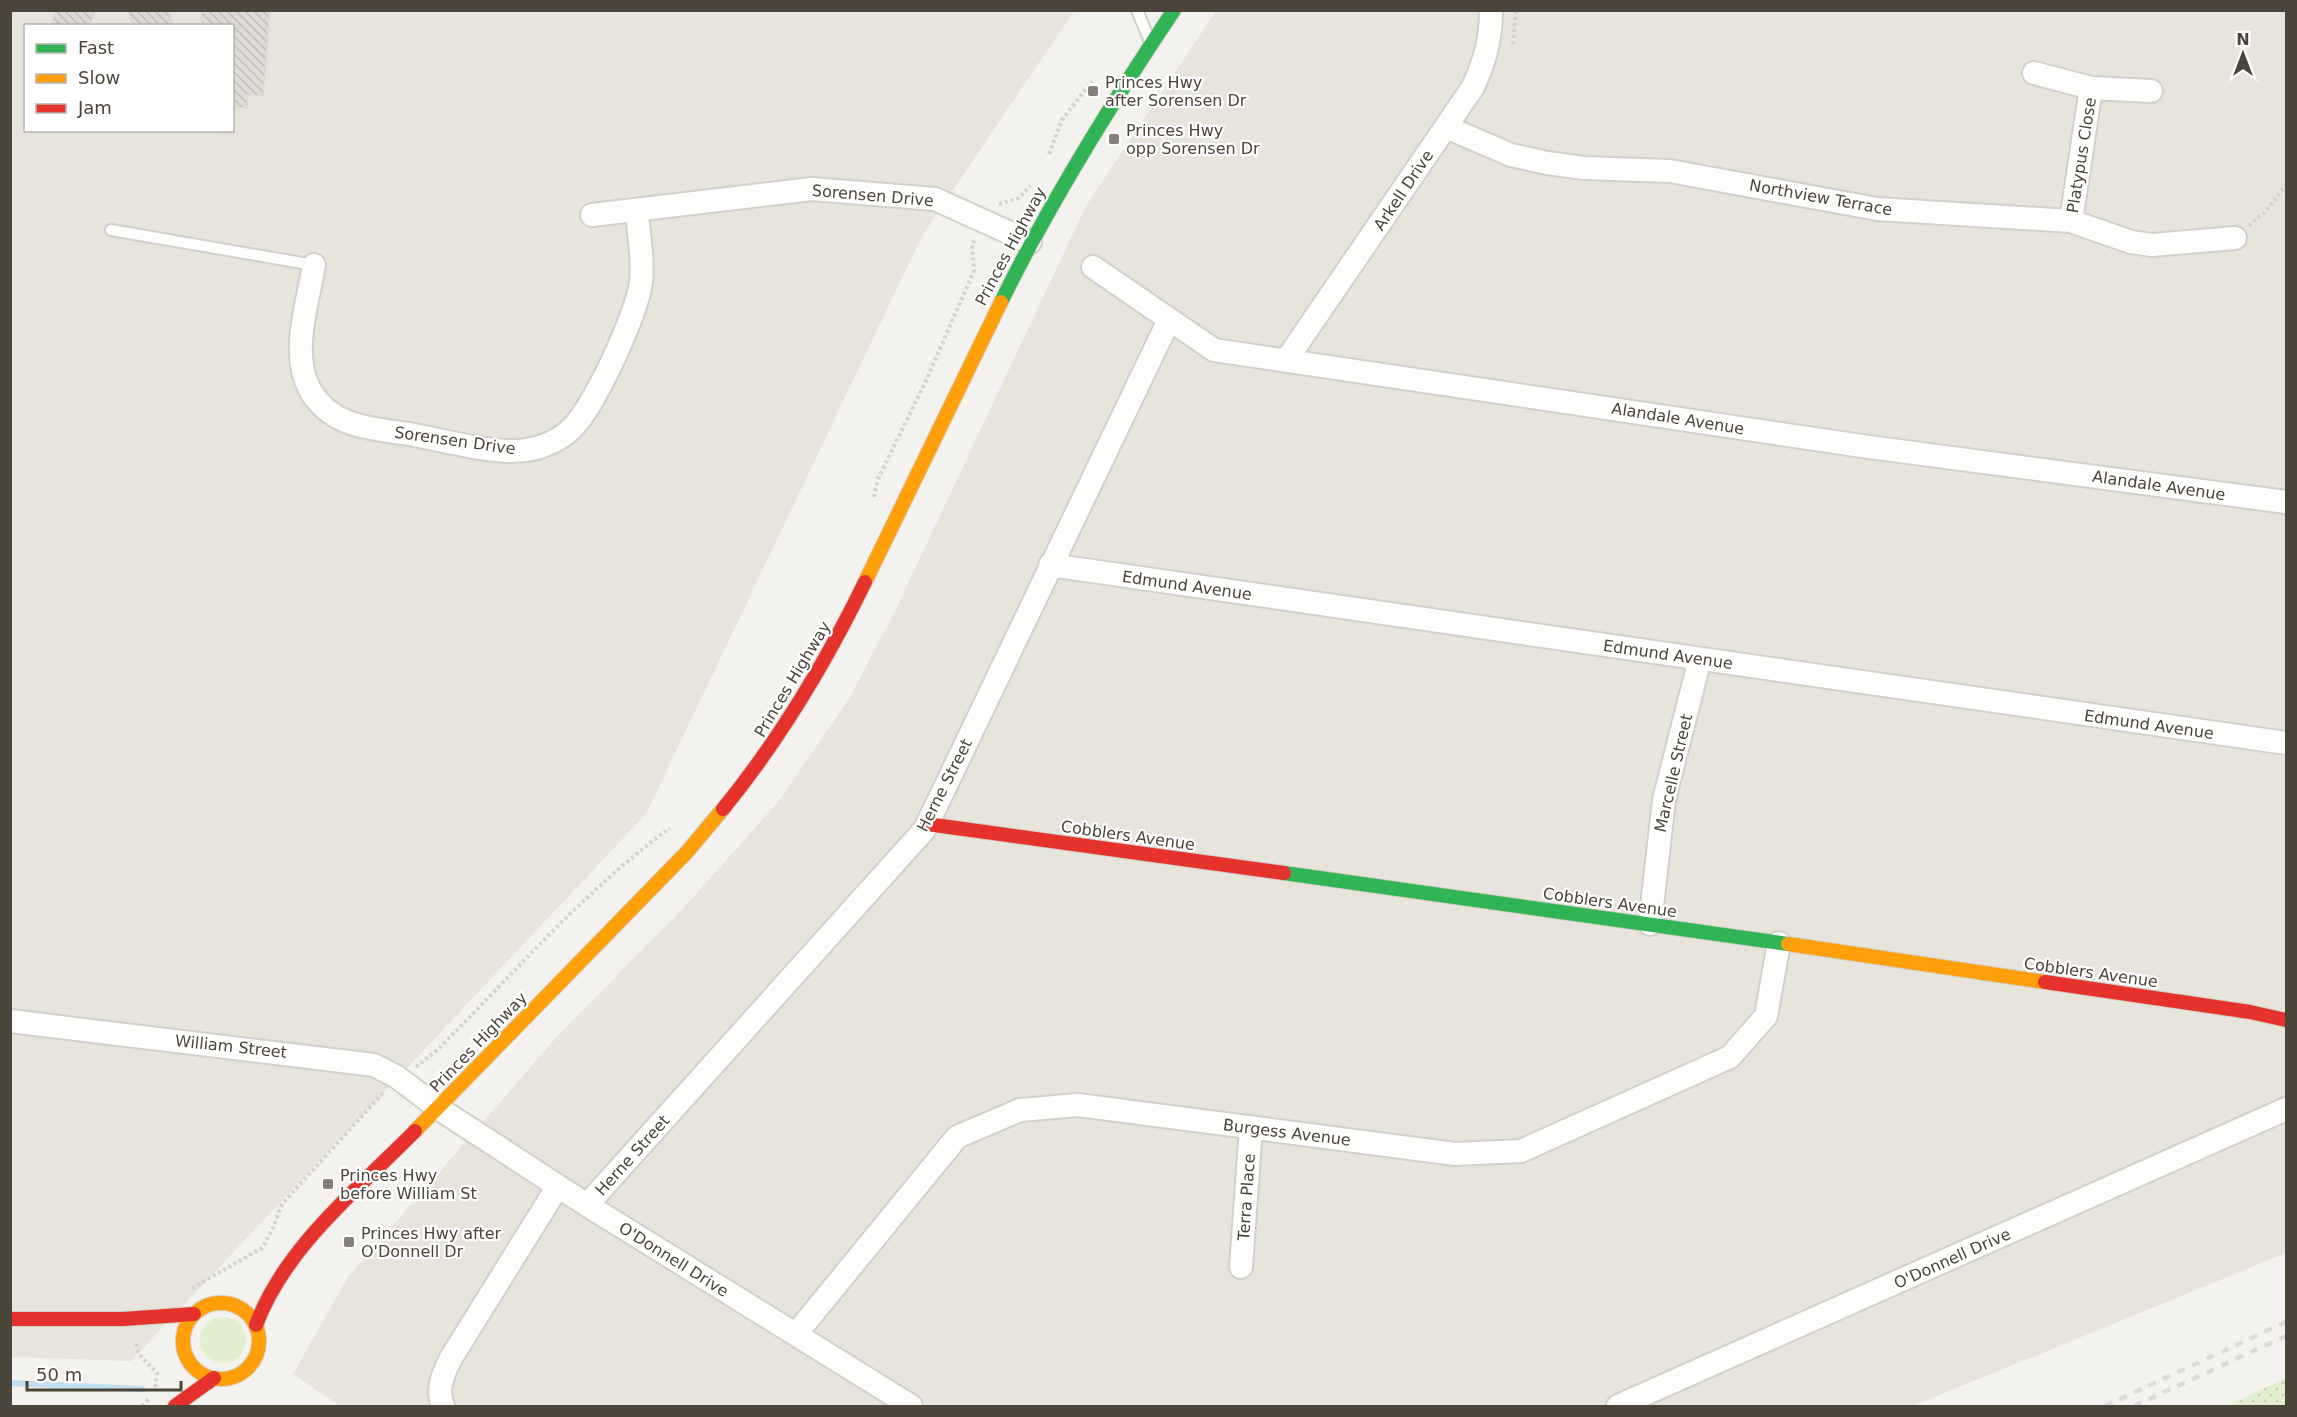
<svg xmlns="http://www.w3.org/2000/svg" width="2297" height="1417" viewBox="0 0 2297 1417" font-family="'DejaVu Sans',sans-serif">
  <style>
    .residential { fill: #e7e4dc; fill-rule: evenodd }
    .grass { fill: url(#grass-dots) }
    .green { fill: #e1eecf }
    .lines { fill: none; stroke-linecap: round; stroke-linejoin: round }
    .stream { stroke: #c0ddf1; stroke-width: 6 }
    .building { fill: url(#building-back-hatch); stroke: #dcd9d4; stroke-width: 1.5 }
    .lane-casing { stroke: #d2d0cb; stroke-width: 14 }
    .street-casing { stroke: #d2d0cb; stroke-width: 26 }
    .fast-casing { stroke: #d3cfc5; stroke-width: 16 }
    .slow-casing { stroke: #d3cfc5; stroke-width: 16 }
    .jam-casing { stroke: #d3cfc5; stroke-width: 16 }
    .path { stroke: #d3d2cc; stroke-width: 4; stroke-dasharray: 3 3; stroke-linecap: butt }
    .lane { stroke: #fdfdfc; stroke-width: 10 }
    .street { stroke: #fdfdfc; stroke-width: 22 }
    .fast { stroke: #30b455; stroke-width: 14 }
    .slow { stroke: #ff9f0a; stroke-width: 14 }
    .jam { stroke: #e5322d; stroke-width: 14 }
    .rail { stroke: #dbdbda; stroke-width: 4.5; stroke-dasharray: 8 8; stroke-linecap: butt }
    .poi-dot { fill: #868178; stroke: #fff; stroke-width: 2 }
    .labels { text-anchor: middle; stroke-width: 4.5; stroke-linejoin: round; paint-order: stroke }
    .poi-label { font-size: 16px; fill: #4b4439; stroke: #fff; text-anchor: start }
    .street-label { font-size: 16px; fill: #4b4439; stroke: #fff }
  </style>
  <defs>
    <pattern id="grass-dots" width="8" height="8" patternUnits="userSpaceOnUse" patternTransform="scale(1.5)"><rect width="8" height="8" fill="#e1eecf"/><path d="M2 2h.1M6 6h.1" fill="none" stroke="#c3cdb2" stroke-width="1.8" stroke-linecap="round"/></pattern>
    <pattern id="building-back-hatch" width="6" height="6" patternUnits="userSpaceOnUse" patternTransform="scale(1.5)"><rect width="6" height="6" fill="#dedbd6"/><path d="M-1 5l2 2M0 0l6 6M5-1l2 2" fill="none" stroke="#c0bdb8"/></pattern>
  </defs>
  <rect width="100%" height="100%" fill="#f4f2ee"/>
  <!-- residential -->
  <path class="residential" d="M11,11H1074L922,236L646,814L131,1361L11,1357ZM26,26H232V130H26Z
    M1216,11H2286V1253L1913,1406H340L293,1374L348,1277L561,1032L678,914L778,802L849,699L895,611L1086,206Z"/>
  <!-- grass -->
  <path class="grass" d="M2286,1378V1406H2227Z"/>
  <!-- green -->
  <path class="green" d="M200 1340a23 23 0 1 1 46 0a23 23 0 1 1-46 0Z"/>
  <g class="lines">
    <!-- stream -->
    <path class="stream" d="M10,1383L142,1389"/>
  </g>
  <!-- building -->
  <path class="building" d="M57,10H95L89,26H50Z
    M128,10H168L173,26H133Z
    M202,10H270L263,96L248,94L247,108L233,107L232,115V26H201Z
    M190,130H231V134Z"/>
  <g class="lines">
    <!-- lane casing -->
    <g class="lane-casing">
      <path id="lane" d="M1137,10L1149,39
        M111,230L314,265"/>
    </g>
    <!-- street casing -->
    <g class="street-casing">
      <path id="street" d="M2034,73L2091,88
        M1446,127L1511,155L1547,163L1584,168L1670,171L1877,209L2071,221L2131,242L2152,245L2235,238
        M592,215L812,189L935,199L1030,242
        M2071,221L2091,88L2151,91
        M314,265C308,302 290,354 310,390C332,428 371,428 409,434C442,440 495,455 526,450C542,448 560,440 571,429C594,408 637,314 641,282C644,259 638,233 637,210
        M1093,267L1214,350L1869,447L2286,502
        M1287,359L1473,87C1485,61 1491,39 1491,10
        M1050,565L2286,743
        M1650,924L1664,800L1700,659
        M10,1021L374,1065L397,1077L438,1108L587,1205L911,1406
        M587,1205L925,829L1169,320
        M1241,1267L1251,1127
        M796,1334L957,1137L1020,1110L1078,1105L1455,1154L1521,1151L1730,1057L1766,1016L1779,943
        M443,1406C436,1389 443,1374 451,1358L558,1186
        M1618,1406L2286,1109"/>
    </g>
    <!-- fast casing -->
    <g class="fast-casing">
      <path id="fast" d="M1001,302C1051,200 1111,104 1174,10
        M1284,873L1788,944"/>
    </g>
    <!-- slow casing -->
    <g class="slow-casing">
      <path id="slow" d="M865,582L1001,302
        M1788,944L2045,982
        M415,1131L687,852L723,809
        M183 1341a38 38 0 1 1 76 0a38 38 0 1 1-76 0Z"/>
    </g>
    <!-- jam casing -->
    <g class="jam-casing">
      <path id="jam" d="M723,809C780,739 826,662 865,582
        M927,824L1284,873
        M2045,982L2250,1012L2286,1020
        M10,1319H123L194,1314
        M256,1325C285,1247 358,1189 415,1131
        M175,1406L214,1378"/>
    </g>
    <!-- path -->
    <path class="path" d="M1513,44L1516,10
      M1049,154L1062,120L1092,81
      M999,204L1019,198L1030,186
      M2249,226L2266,211L2286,185
      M874,497L878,479L925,383L974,271L972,244L975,240
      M416,1067L436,1051C512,976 583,891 670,828
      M192,1288L262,1248L273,1228L282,1204L384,1092
      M136,1344L138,1353L157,1373L155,1388
      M142,1406L150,1397"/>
    <!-- lane -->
    <use href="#lane" class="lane"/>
    <!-- street -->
    <use href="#street" class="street"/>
    <!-- fast -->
    <use href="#fast" class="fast"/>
    <!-- slow -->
    <use href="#slow" class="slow"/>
    <!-- jam -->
    <use href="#jam" class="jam"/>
    <!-- rail -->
    <path class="rail" d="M2105,1406L2286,1322
      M2134,1406L2286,1336"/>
  </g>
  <!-- markers -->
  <g class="poi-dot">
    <rect x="1087" y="85" width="12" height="12" rx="3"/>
    <rect x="1108" y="133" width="12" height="12" rx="3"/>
    <rect x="322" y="1178" width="12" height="12" rx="3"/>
    <rect x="343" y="1236" width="12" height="12" rx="3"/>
  </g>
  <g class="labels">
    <!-- poi labels -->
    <g class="poi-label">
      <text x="1105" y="88">Princes Hwy<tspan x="1105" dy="18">after Sorensen Dr</tspan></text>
      <text x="1126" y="136">Princes Hwy<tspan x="1126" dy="18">opp Sorensen Dr</tspan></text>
      <text x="340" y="1181">Princes Hwy<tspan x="340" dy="18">before William St</tspan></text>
      <text x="361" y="1239">Princes Hwy after<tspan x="361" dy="18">O'Donnell Dr</tspan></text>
    </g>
    <!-- street labels -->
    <g class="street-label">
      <text transform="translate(2081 155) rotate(-81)" y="6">Platypus Close</text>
      <text transform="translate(1403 190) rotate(-56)" y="6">Arkell Drive</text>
      <text transform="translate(873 195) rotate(5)" y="6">Sorensen Drive</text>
      <text transform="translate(1821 197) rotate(10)" y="6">Northview Terrace</text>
      <text transform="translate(1010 246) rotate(-62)" y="6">Princes Highway</text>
      <text transform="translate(1678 418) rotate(9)" y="6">Alandale Avenue</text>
      <text transform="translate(455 440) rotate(8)" y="6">Sorensen Drive</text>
      <text transform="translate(2159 485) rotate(8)" y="6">Alandale Avenue</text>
      <text transform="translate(1187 585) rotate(8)" y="6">Edmund Avenue</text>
      <text transform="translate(1668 654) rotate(8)" y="6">Edmund Avenue</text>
      <text transform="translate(792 679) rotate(-59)" y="6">Princes Highway</text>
      <text transform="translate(2149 724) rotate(8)" y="6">Edmund Avenue</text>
      <text transform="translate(1673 773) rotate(-77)" y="6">Marcelle Street</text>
      <text transform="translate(944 785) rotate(-63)" y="6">Herne Street</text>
      <text transform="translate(1128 835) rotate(8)" y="6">Cobblers Avenue</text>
      <text transform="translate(1610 902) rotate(8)" y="6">Cobblers Avenue</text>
      <text transform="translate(2091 972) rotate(8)" y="6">Cobblers Avenue</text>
      <text transform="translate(478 1042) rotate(-46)" y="6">Princes Highway</text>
      <text transform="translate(231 1046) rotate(6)" y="6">William Street</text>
      <text transform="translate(1287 1132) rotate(7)" y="6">Burgess Avenue</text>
      <text transform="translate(632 1155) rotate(-48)" y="6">Herne Street</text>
      <text transform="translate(1246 1197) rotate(-86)" y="6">Terra Place</text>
      <text transform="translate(1952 1258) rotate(-24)" y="6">O'Donnell Drive</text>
      <text transform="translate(674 1259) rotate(32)" y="6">O'Donnell Drive</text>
    </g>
  </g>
  <!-- border -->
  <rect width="2297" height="1417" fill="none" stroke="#4b4439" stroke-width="24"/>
  <!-- legend -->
  <rect x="24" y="24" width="210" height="108" fill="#ffffff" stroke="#b7b4b0" stroke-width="1.5"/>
  <rect x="36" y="44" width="30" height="9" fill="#30b455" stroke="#b7b4b0" stroke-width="1.5"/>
  <text x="78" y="54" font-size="18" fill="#4b4439">Fast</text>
  <rect x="36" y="74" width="30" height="9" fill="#ff9f0a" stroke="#b7b4b0" stroke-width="1.5"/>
  <text x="78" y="84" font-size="18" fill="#4b4439">Slow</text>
  <rect x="36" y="104" width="30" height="9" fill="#e5322d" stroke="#b7b4b0" stroke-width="1.5"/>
  <text x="78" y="114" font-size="18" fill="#4b4439">Jam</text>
  <!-- north arrow -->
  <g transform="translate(2243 54)" stroke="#ffffff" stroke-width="4.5" paint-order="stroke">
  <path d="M0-4.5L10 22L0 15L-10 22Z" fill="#4b4439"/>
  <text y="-9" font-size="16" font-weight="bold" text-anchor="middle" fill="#4b4439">N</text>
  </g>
  <!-- scale -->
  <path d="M27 1381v9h154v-9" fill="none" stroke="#4b4439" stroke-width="3"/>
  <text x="36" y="1381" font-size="18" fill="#4b4439" stroke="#ffffff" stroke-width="4.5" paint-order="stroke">50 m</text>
</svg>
